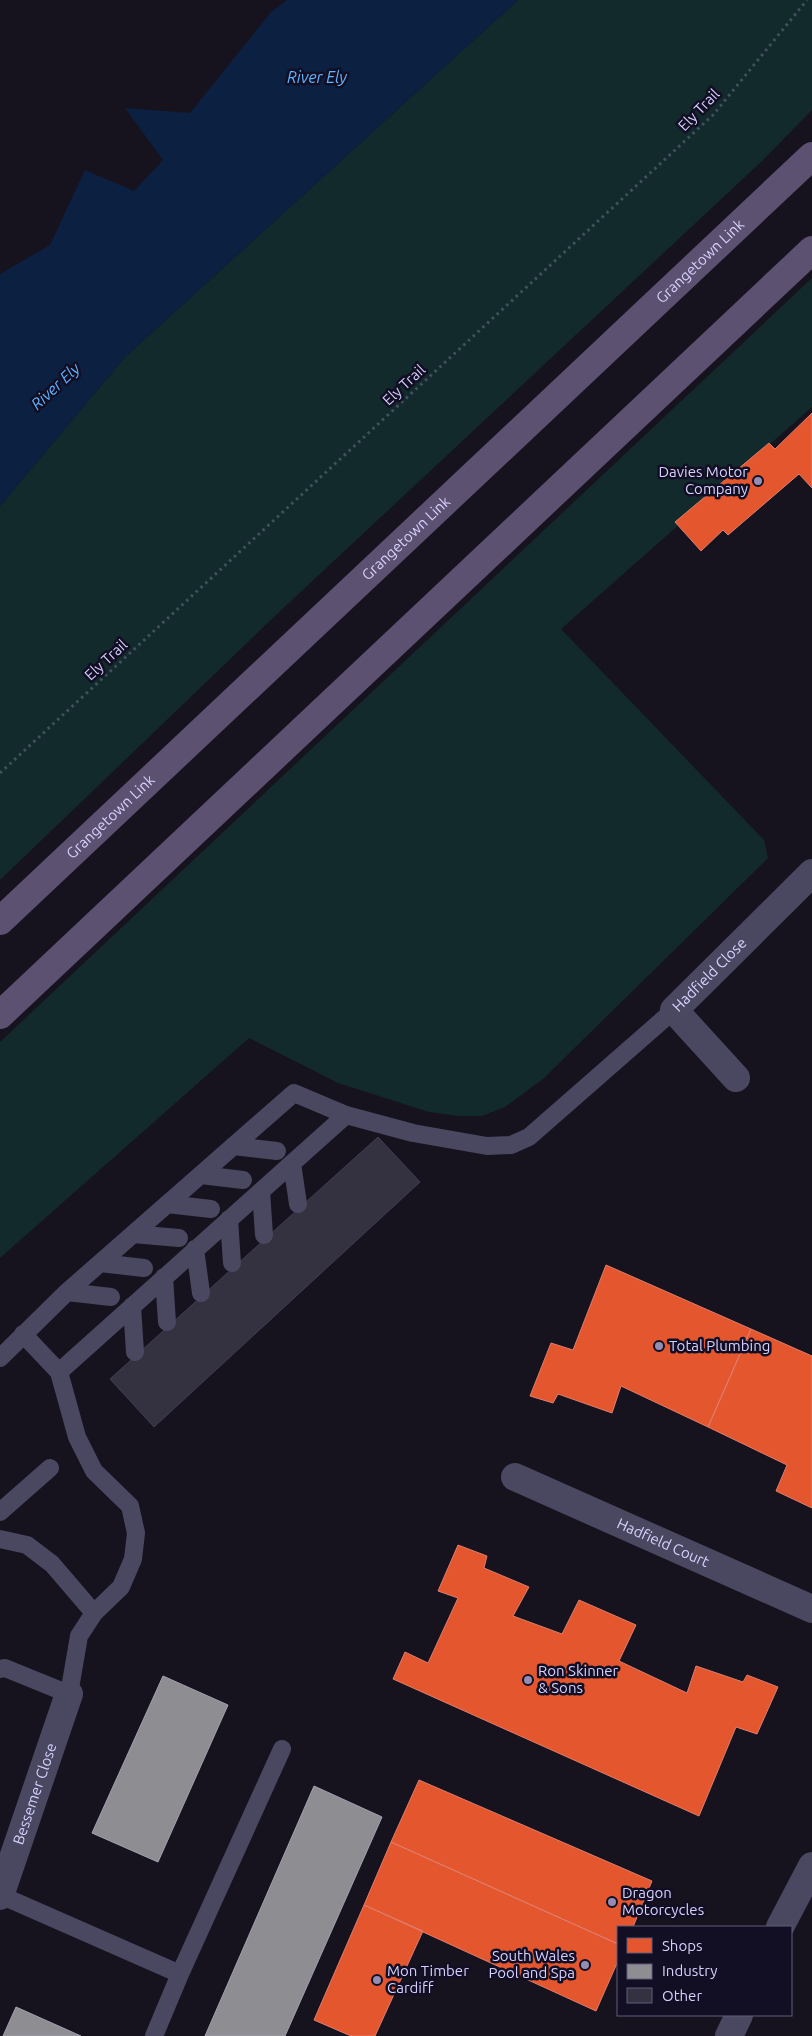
<svg xmlns="http://www.w3.org/2000/svg" width="812" height="2036" viewBox="0 0 812 2036" font-family="Ubuntu,sans-serif">
  <style>
    .green { fill: #122a2c }
    .water { fill: #0c2042 }
    .shops { fill: #e4572e; stroke: #e07c6d }
    .industry { fill: #8d8d92; stroke: #a3a1b3 }
    .building { fill: #343141; stroke: #423d53 }
    .lines { fill: none; stroke-linecap: round; stroke-linejoin: round }
    .path { stroke: #44505f; stroke-width: 3; stroke-dasharray: 2.5 4; stroke-linecap: butt }
    .lane { stroke: #494860; stroke-width: 18 }
    .street { stroke: #494860; stroke-width: 28 }
    .primary { stroke: #5d5171; stroke-width: 28 }
    .poi-dot { fill: #938eb1; stroke: #120e24; stroke-width: 2 }
    .labels { text-anchor: middle; stroke-width: 5; stroke-linejoin: round; paint-order: stroke }
    .street-label { font-size: 15px; fill: #d7d1ff; stroke: #120e24 }
    .poi-label { font-size: 15px; fill: #d7d1ff; stroke: #120e24; text-anchor: start }
    .water-label { font-size: 16px; font-style: italic; fill: #5fb4ff; stroke: #120e24 }
  </style>
  <rect width="100%" height="100%" fill="#16131f"/>
  <!-- green -->
  <path class="green" d="M518,0H812V110L762,161L276,615L0,880V506L125,357Z
    M812,278V407L561,629L764,840L768,858L543,1079L505,1107L482,1116H459L429,1112L338,1083L249,1038L0,1258V1042Z"/>
  <!-- water -->
  <path class="water" d="M287,0H518L125,357L0,506V274L50,245L85,170L134,191L163,160L125,108L190,113L271,12Z"/>
  <!-- shops -->
  <path class="shops" d="M812,413V488L799,474L728,535L723,530L701,551L675,522L769,443L775,449Z
    M606,1265L751,1329L708,1427L621,1386L612,1413L558,1394L553,1403L530,1396L551,1343L573,1350Z
    M751,1329L812,1356V1508L776,1491L787,1465L708,1427Z
    M458,1545L487,1556L484,1568L529,1587L513,1616L562,1634L579,1600L636,1625L619,1661L687,1693L696,1666L743,1682L747,1675L778,1687L757,1734L736,1727L699,1816L393,1679L405,1652L428,1663L458,1598L438,1591Z
    M419,1780L652,1881L633,1927H618V1944L391,1842Z
    M391,1842L618,1944V1961L596,2011L364,1905Z
    M364,1905L423,1931L375,2036H351L314,2020Z"/>
  <!-- industry -->
  <path class="industry" d="M163,1676L228,1705L158,1862L92,1833Z
    M314,1786L382,1817L285,2036H205Z
    M16,2007L81,2036H3Z"/>
  <!-- building -->
  <path class="building" d="M378,1137L420,1182L154,1427L110,1379Z"/>
  <g class="lines">
    <!-- path -->
    <path class="path" d="M0,773L713,115L807,0"/>
    <!-- lane -->
    <path class="lane" d="M233,1146L277,1151
      M292,1163L298,1204
      M201,1175L243,1180
      M261,1191L264,1235
      M167,1204L211,1209
      M229,1219L232,1263
      M133,1234L179,1238
      M195,1249L201,1293
      M100,1263L144,1268
      M164,1277L167,1322
      M67,1292L111,1297
      M132,1306L135,1352
      M23,1334L59,1372L77,1437L94,1471L130,1506L136,1533L133,1559L121,1587L94,1613
      M0,1358L67,1292L294,1093L346,1115L413,1133L487,1146L511,1145L529,1137L674,1010
      M59,1372L346,1115
      M0,1512L50,1468
      M0,1539L27,1545L52,1564L94,1613L79,1636L69,1694L5,1668L0,1669
      M0,1895L180,1974
      M154,2036L180,1974L282,1749"/>
    <!-- street -->
    <g class="street">
      <path id="s1" d="M736,1078L674,1010L812,873"/>
      <path id="s2" d="M515,1477L812,1609"/>
      <path id="s3" d="M0,1896L69,1694"/>
      <path d="M780,1927L812,1866"/>
      <path d="M729,2036L739,2015"/>
    </g>
    <!-- primary -->
    <g class="primary">
      <path id="s4" d="M0,921L812,156"/>
      <path d="M0,1015L812,250"/>
    </g>
  </g>
  <!-- markers -->
  <g class="poi-dot">
    <circle cx="758" cy="481" r="5"/>
    <circle cx="659" cy="1346" r="5"/>
    <circle cx="528" cy="1680" r="5"/>
    <circle cx="612" cy="1902" r="5"/>
    <circle cx="585" cy="1965" r="5"/>
    <circle cx="377" cy="1980" r="5"/>
  </g>
  <g class="labels">
    <!-- street labels -->
    <g class="street-label">
      <text transform="translate(699 110) rotate(-46)" y="5">Ely Trail</text>
      <text dy="5" stroke="none"><textPath href="#s4" startOffset="962">Grangetown Link</textPath></text>
      <text transform="translate(404 385) rotate(-43)" y="5">Ely Trail</text>
      <text dy="5" stroke="none"><textPath href="#s4" startOffset="558">Grangetown Link</textPath></text>
      <text transform="translate(106 660) rotate(-43)" y="5">Ely Trail</text>
      <text dy="5" stroke="none"><textPath href="#s4" startOffset="152">Grangetown Link</textPath></text>
      <text dy="5" stroke="none"><textPath href="#s1" startOffset="142">Hadfield Close</textPath></text>
      <text dy="5" stroke="none"><textPath href="#s2" startOffset="162">Hadfield Court</textPath></text>
      <text dy="5" stroke="none"><textPath href="#s3" startOffset="108">Bessemer Close</textPath></text>
    </g>
    <!-- poi labels -->
    <g class="poi-label">
      <text x="748" y="477" text-anchor="end">Davies Motor<tspan x="748" dy="17">Company</tspan></text>
      <text x="669" y="1351">Total Plumbing</text>
      <text x="538" y="1676">Ron Skinner<tspan x="538" dy="17">&amp; Sons</tspan></text>
      <text x="622" y="1898">Dragon<tspan x="622" dy="17">Motorcycles</tspan></text>
      <text x="575" y="1961" text-anchor="end">South Wales<tspan x="575" dy="17">Pool and Spa</tspan></text>
      <text x="387" y="1976">Mon Timber<tspan x="387" dy="17">Cardiff</tspan></text>
    </g>
    <!-- water labels -->
    <g class="water-label">
      <text x="317" y="83">River Ely</text>
      <text transform="translate(55 386) rotate(-43)" y="6">River Ely</text>
    </g>
  </g>
  <!-- legend -->
  <rect x="617" y="1926" width="175" height="90" fill="#120e24" stroke="#615c7c"/>
  <rect x="627" y="1938" width="25" height="15" fill="#e4572e" stroke="#615c7c"/>
  <text x="662" y="1951" font-size="15" fill="#d7d1ff">Shops</text>
  <rect x="627" y="1964" width="25" height="15" fill="#8d8d92" stroke="#615c7c"/>
  <text x="662" y="1976" font-size="15" fill="#d7d1ff">Industry</text>
  <rect x="627" y="1988" width="25" height="15" fill="#343141" stroke="#615c7c"/>
  <text x="662" y="2001" font-size="15" fill="#d7d1ff">Other</text>
</svg>
